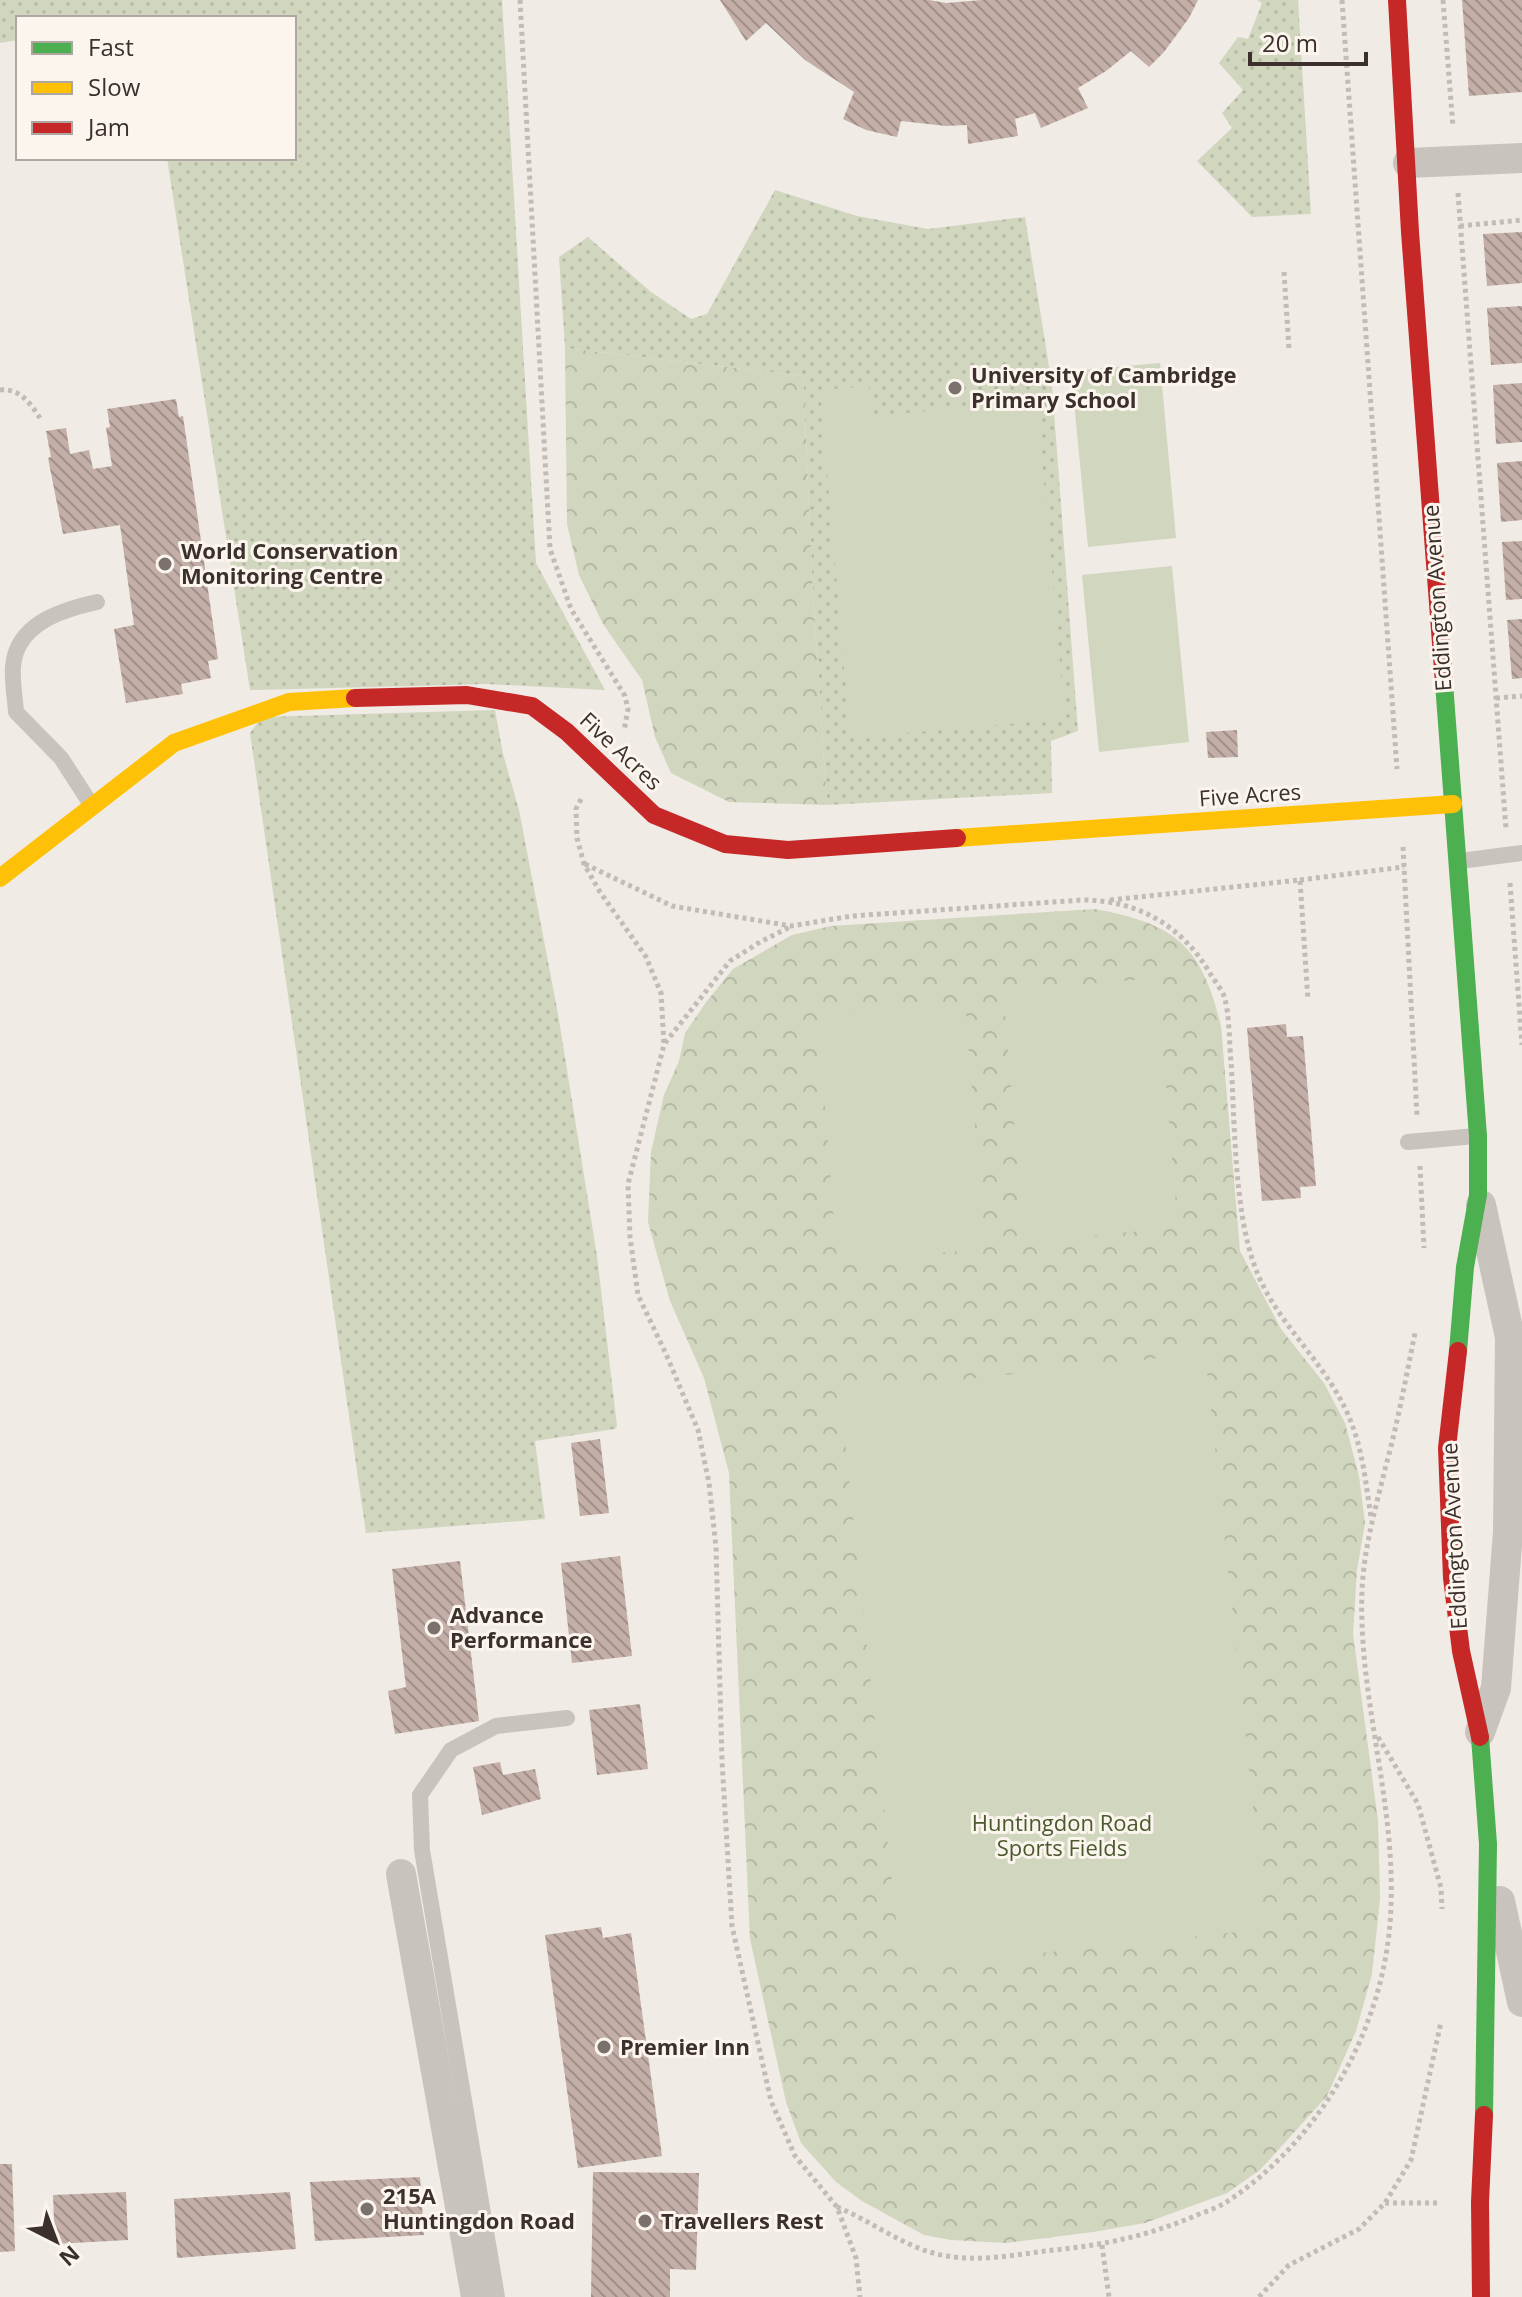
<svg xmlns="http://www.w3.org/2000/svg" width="1522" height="2297" viewBox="0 0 1522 2297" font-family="'Open Sans',sans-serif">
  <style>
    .grass { fill: url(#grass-dots) }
    .forest { fill: url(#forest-crowns) }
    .pitch { fill: #d1d6bf }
    .building { fill: url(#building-back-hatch) }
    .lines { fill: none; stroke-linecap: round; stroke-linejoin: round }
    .path { stroke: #c2bbb6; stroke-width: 5; stroke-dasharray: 4 4; stroke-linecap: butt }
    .lane { stroke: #c9c3be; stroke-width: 16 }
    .street { stroke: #c9c3be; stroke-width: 30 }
    .fast { stroke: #4caf50; stroke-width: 18 }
    .slow { stroke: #ffc107; stroke-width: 18 }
    .jam { stroke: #c62828; stroke-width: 18 }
    .poi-dot { fill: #7a716c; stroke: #fbf5ee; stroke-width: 3 }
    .labels { text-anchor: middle; stroke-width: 6; stroke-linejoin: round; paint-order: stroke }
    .poi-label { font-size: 22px; font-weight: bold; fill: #3b302b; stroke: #fbf5ee; text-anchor: start }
    .street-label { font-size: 22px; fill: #3b302b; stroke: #fbf5ee }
    .park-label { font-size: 22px; fill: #4a5a2e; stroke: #fbf5ee }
  </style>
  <defs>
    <pattern id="grass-dots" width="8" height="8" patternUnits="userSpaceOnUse" patternTransform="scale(2)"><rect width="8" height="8" fill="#d1d6bf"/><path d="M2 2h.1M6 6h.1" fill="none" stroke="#b4b8a4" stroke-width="1.8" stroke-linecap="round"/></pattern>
    <pattern id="forest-crowns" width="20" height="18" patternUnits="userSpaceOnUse" patternTransform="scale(2)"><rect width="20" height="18" fill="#d1d6bf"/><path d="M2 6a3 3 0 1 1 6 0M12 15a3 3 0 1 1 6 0" fill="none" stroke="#b4b8a4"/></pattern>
    <pattern id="building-back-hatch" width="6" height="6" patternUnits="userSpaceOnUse" patternTransform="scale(2)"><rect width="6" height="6" fill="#c3afa7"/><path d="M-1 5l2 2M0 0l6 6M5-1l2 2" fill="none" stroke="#a08f88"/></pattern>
  </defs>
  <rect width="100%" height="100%" fill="#f0ebe5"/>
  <!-- grass -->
  <path class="grass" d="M0,0H502L536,563L605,690L486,684L250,690L167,158H294V18H18V40L0,43Z
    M1257,0H1298L1311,214L1252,217L1197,161L1232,128L1222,113L1243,90L1219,63L1238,37L1248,39L1262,3Z
    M775,190L857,216L928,229L1025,217L1052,385L1078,731L1051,741L1052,793L827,805L813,594L803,376L565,348L559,257L588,237L651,292L691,319L707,314Z
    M495,710L503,754L519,810L558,1014L597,1256L617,1426L615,1429L535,1441L545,1519L366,1533L250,733L262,717Z"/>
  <!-- forest -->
  <path class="forest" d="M565,348L803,376L813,594L827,805L729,802L671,773L655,737L642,680L603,624L579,575L567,524Z
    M1095,909C1176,924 1202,946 1221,1026L1240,1251L1281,1329L1324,1383L1345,1423L1359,1476L1365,1523L1357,1570L1353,1634L1378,1821L1380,1899L1372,1974L1356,2031L1327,2096L1260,2170L1227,2193L1145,2223L1093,2232L1006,2243L951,2240L924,2235L862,2201L836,2182L801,2143L786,2102L750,1939L729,1473L704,1378L670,1301L648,1222L651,1152L664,1095L679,1061L685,1033L707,1001L733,969L792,935L831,926Z"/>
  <!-- pitch -->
  <path class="pitch" d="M1160,363L1176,538L1088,547L1071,371Z
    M869,386L872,416L1037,401L1065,719L850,738L820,390Z
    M1172,566L1189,742L1099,752L1082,575Z
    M1157,978L1178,1228L1024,1241L1003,991Z
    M965,1003L985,1249L837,1261L818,1016Z
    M1205,1353L1266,1929L901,1968L840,1393Z"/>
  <!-- building -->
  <path class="building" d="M720,0H929L946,3L982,0H1198L1189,18L1164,52L1149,67L1131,51L1106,71L1078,88L1088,108L1041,128L1035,113L1015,119L1018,136L968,144L967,125L946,126L901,121L897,137L866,130L843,119L854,92L805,60L766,23L746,41Z
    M1462,0H1522V92L1469,96Z
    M1522,232V283L1487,286L1483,234Z
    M1522,306V363L1491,365L1487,308Z
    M1522,383V442L1496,444L1493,385Z
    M176,399L179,417L183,416L218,659L208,661L211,678L181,684L183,694L126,703L114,629L134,625L120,525L63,534L48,458L51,457L46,431L66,428L70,454L89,450L93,469L112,466L106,428L110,427L107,409Z
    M1522,461V520L1501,522L1497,463Z
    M1522,541V599L1506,600L1502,542Z
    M1522,619V678L1512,679L1507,620Z
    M1237,730L1238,757L1208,758L1206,732Z
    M1286,1024L1287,1037L1303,1036L1316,1186L1300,1187L1301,1198L1262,1201L1247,1028Z
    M600,1439L609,1513L580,1516L571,1443Z
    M620,1556L632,1656L572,1663L561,1563Z
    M460,1561L479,1721L395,1734L388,1691L406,1687L392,1569Z
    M640,1704L648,1769L597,1775L589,1710Z
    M500,1762L503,1775L535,1769L541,1799L482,1815L473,1767Z
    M601,1927L603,1938L631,1933L662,2156L578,2168L545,1935Z
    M0,2164H12L15,2251L0,2252Z
    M593,2172L699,2173L696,2270L670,2269V2297H591Z
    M420,2177L424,2235L315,2241L310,2182Z
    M126,2192L128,2240L55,2244L53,2195Z
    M290,2192L296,2249L177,2258L174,2199Z"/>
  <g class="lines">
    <!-- path -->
    <path class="path" d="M520,0L550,549L571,609L625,696L628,709L624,731
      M1342,0L1397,769
      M1443,0L1453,127
      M1458,193L1506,829
      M1460,226L1522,220
      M1284,272L1289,349
      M0,390C20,388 30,403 40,418
      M1496,698L1522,696
      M581,799L576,809L577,838L584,864L600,892L646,957L661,993L664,1045L628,1184L630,1237L638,1295L666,1354L698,1430L709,1483L716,1547L722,1761L732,1926L771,2101L795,2156L837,2207L856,2258L860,2297
      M1403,847L1417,1116
      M585,864L672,906L791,926L852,916L1082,900C1138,900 1183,926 1211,975C1215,981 1221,989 1224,996C1230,1015 1229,1042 1231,1062C1235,1124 1234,1210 1255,1267C1276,1325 1329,1364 1351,1422C1363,1452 1366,1485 1371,1517
      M1300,880L1404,867
      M1510,883L1522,1045
      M1110,900L1300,880L1308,1000
      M665,1043L730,961L760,942L790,927
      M1420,1166L1424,1248
      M1378,1737L1418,1804L1441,1888L1442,1909
      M1385,2203H1440
      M837,2207C874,2222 907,2250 947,2256C983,2262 1019,2254 1054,2250C1105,2245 1151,2235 1197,2215C1208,2211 1219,2207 1228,2201C1324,2137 1388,2021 1391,1905C1395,1799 1358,1696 1362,1590C1364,1547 1376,1507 1386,1465C1398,1422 1406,1377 1415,1333
      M1102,2245L1109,2297
      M1259,2297L1289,2265L1359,2229L1385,2203L1411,2160L1441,2022"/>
    <!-- lane -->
    <path class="lane" d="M92,806L61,758L16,712C15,698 12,682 13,667C16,624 61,610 97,602
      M1460,861L1522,853
      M1408,1142L1476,1136
      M497,2297L422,1850L420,1795L451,1750L496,1726L567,1718"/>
    <!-- street -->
    <path class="street" d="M1408,163L1522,158
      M1480,1732L1496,1688L1508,1532L1510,1337L1481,1205
      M401,1874L476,2297
      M1500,1901L1522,2002"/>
    <!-- fast -->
    <path class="fast" d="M1444,683L1478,1136V1195L1465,1267L1458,1351
      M1480,1737L1488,1844L1484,2115"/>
    <!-- slow -->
    <path class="slow" d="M957,838L1453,804
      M0,878L174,743L289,702L355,698"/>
    <!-- jam -->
    <path class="jam" d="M1397,0L1410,232L1444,683
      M355,698L467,695L532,706L567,732L654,815L725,844L788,850L957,838
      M1458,1351L1447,1448L1452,1578L1461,1651L1480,1737
      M1481,2297L1480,2202L1484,2115"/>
  </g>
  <!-- markers -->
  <g class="poi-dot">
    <circle cx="955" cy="388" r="8"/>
    <circle cx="165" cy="564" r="8"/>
    <circle cx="434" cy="1628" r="8"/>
    <circle cx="604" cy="2047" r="8"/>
    <circle cx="367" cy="2209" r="8"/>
    <circle cx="645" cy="2221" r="8"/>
  </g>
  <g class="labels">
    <!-- poi labels -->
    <g class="poi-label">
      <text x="971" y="383">University of Cambridge<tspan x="971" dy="25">Primary School</tspan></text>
      <text x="181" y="559">World Conservation<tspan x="181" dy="25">Monitoring Centre</tspan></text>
      <text x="450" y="1623">Advance<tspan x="450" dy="25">Performance</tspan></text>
      <text x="620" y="2055">Premier Inn</text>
      <text x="383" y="2204">215A<tspan x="383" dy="25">Huntingdon Road</tspan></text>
      <text x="661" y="2229">Travellers Rest</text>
    </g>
    <!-- street labels -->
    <g class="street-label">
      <text transform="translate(1437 598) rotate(-94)" y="8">Eddington Avenue</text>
      <text transform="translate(621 751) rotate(43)" y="8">Five Acres</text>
      <text transform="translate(1250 795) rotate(-4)" y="8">Five Acres</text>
      <text transform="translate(1454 1536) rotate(-93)" y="8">Eddington Avenue</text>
    </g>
    <!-- park labels -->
    <g class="park-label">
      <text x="1062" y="1831">Huntingdon Road<tspan x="1062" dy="25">Sports Fields</tspan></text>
    </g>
  </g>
  <!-- legend -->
  <rect x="16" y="16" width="280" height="144" fill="#fbf5ee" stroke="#aea6a0" stroke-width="2"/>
  <rect x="32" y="42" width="40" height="12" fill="#4caf50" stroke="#aea6a0" stroke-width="2"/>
  <text x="88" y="56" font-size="24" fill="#3b302b">Fast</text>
  <rect x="32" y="82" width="40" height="12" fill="#ffc107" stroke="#aea6a0" stroke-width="2"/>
  <text x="88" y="96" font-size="24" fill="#3b302b">Slow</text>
  <rect x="32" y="122" width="40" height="12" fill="#c62828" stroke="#aea6a0" stroke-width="2"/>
  <text x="88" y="136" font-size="24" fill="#3b302b">Jam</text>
  <!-- north arrow -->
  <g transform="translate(56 2241) rotate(138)" stroke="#fbf5ee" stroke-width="6" paint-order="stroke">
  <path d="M0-6L14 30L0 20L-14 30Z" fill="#3b302b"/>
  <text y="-12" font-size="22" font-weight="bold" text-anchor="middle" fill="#3b302b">N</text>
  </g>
  <!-- scale -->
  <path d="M1250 52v12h116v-12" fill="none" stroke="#3b302b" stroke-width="4"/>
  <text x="1262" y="52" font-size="24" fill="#3b302b" stroke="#fbf5ee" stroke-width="6" paint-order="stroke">20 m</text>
</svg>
